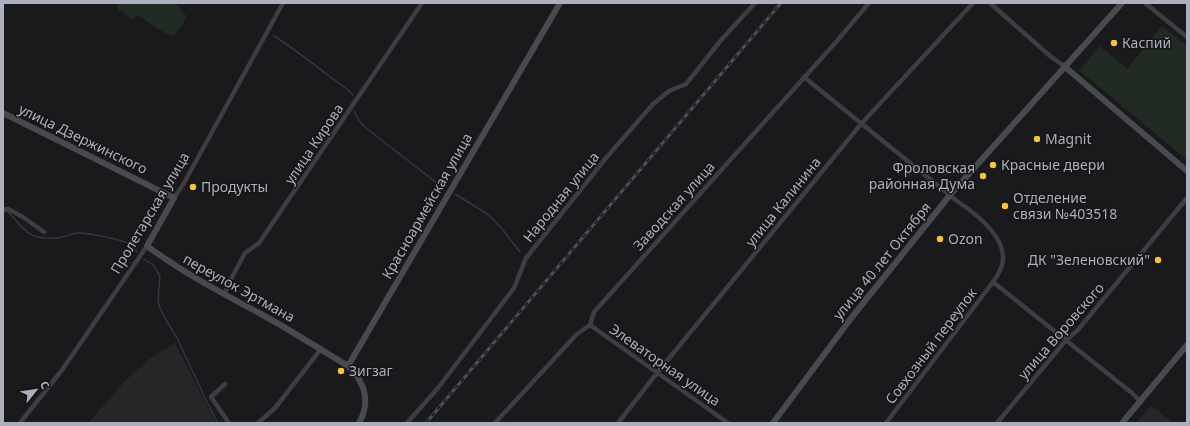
<svg xmlns="http://www.w3.org/2000/svg" width="1190" height="426" viewBox="0 0 1190 426" font-family="'Noto Sans',sans-serif">
  <style>
    .built { fill: #262629 }
    .green { fill: #222b23 }
    .lines { fill: none; stroke-linecap: round; stroke-linejoin: round }
    .stream { stroke: #2f3841; stroke-width: 1.5 }
    .street { stroke: #3d3d43; stroke-width: 4.5 }
    .secondary { stroke: #494a51; stroke-width: 6 }
    .rail-casing { stroke: #4e4f56; stroke-width: 3 }
    .rail { stroke: #151517; stroke-width: 1.5; stroke-dasharray: 4.5; stroke-linecap: butt }
    .poi-dot { fill: #f4c43a; stroke: #151517; stroke-width: 1.5 }
    .labels { text-anchor: middle; stroke-width: 3; stroke-linejoin: round; paint-order: stroke }
    .poi-label { font-size: 14px; fill: #acb0bc; stroke: #151517; text-anchor: start }
    .street-label { font-size: 14px; fill: #acb0bc; stroke: #151517 }
  </style>
  <rect width="100%" height="100%" fill="#1a1a1c"/>
  <!-- built -->
  <path class="built" d="M175,343L216,423H88L126,380L148,360Z
    M1151,405L1173,423H1136Z"/>
  <!-- green -->
  <path class="green" d="M117,3H174L181,9L186,16L183,24L174,36L168,35L138,15L132,20L123,12L118,10Z
    M1162,26L1187,46V160L1079,70L1100,46L1127,69Z"/>
  <g class="lines">
    <!-- stream -->
    <path class="stream" d="M274,36C293,48 311,62 329,76C338,83 347,87 353,95
      M354,111L359,121L366,128L442,187
      M455,194L489,215L503,230L520,252
      M6,210C13,216 23,230 30,234C38,239 54,239 63,237C68,236 73,233 78,233C87,232 124,240 131,245C134,247 135,250 137,252
      M144,259L153,265L160,276L158,301L160,308L165,318L177,338L207,402L218,423"/>
    <!-- street -->
    <path class="street" d="M990,3L1050,56L1064,66
      M1145,3L1187,37
      M804,77L957,201C975,213 1004,235 1003,259C1003,267 998,275 993,282L886,423
      M174,198L184,183L283,3
      M3,210L8,209L23,217L44,232
      M993,282L1132,393L1141,402
      M224,295L231,279L245,253L259,243L422,3
      M590,325L728,423
      M225,384L211,397L229,423
      M20,423L62,370L147,246
      M258,423L275,408L321,349
      M407,423L438,388L514,288L526,258L606,158L653,104L669,91L686,84L722,39L755,3
      M495,423L576,335L590,325L594,312L836,42L869,3
      M618,423L657,373L861,124L973,3
      M997,423L1066,340L1077,331L1187,198"/>
    <!-- secondary -->
    <path class="secondary" d="M1064,66L1187,171
      M3,113L174,198L147,246C182,272 220,292 259,313C289,329 318,348 348,366C365,382 371,402 359,423
      M348,366L560,3
      M773,423L852,317L950,195L1122,3
      M1122,423L1187,345"/>
    <!-- rail casing -->
    <g class="rail-casing">
      <path id="rail" d="M426,423L781,3"/>
    </g>
    <!-- rail -->
    <use href="#rail" class="rail"/>
  </g>
  <!-- markers -->
  <g class="poi-dot">
    <circle cx="1114" cy="43" r="4"/>
    <circle cx="1037" cy="139" r="4"/>
    <circle cx="993" cy="165" r="4"/>
    <circle cx="983" cy="176" r="4"/>
    <circle cx="193" cy="187" r="4"/>
    <circle cx="1005" cy="206" r="4"/>
    <circle cx="940" cy="239" r="4"/>
    <circle cx="1158" cy="260" r="4"/>
    <circle cx="341" cy="371" r="4"/>
  </g>
  <g class="labels">
    <!-- poi labels -->
    <g class="poi-label">
      <text x="1122" y="48">Каспий</text>
      <text x="1045" y="144">Magnit</text>
      <text x="1001" y="170">Красные двери</text>
      <text x="975" y="173" text-anchor="end">Фроловская<tspan x="975" dy="16">районная Дума</tspan></text>
      <text x="201" y="192">Продукты</text>
      <text x="1013" y="203">Отделение<tspan x="1013" dy="16">связи №403518</tspan></text>
      <text x="948" y="244">Ozon</text>
      <text x="1150" y="265" text-anchor="end">ДК "Зеленовский"</text>
      <text x="349" y="376">Зигзаг</text>
    </g>
    <!-- street labels -->
    <g class="street-label">
      <text transform="translate(83 139) rotate(26)" y="5">улица Дзержинского</text>
      <text transform="translate(314 144) rotate(-56)" y="5">улица Кирова</text>
      <text transform="translate(561 197) rotate(-51)" y="5">Народная улица</text>
      <text transform="translate(783 202) rotate(-51)" y="5">улица Калинина</text>
      <text transform="translate(427 206) rotate(-60)" y="5">Красноармейская улица</text>
      <text transform="translate(674 206) rotate(-48)" y="5">Заводская улица</text>
      <text transform="translate(150 213) rotate(-59)" y="5">Пролетарская улица</text>
      <text transform="translate(882 261) rotate(-51)" y="5">улица 40 лет Октября</text>
      <text transform="translate(239 288) rotate(29)" y="5">переулок Эртмана</text>
      <text transform="translate(1061 331) rotate(-49)" y="5">улица Воровского</text>
      <text transform="translate(931 346) rotate(-53)" y="5">Совхозный переулок</text>
      <text transform="translate(665 365) rotate(35)" y="5">Элеваторная улица</text>
    </g>
  </g>
  <!-- border -->
  <rect width="1190" height="426" fill="none" stroke="#acb0bc" stroke-width="8"/>
  <!-- north arrow -->
  <g transform="translate(36 390) rotate(60)" stroke="#151517" stroke-width="3" paint-order="stroke">
  <path d="M0-3L7 15L0 10L-7 15Z" fill="#acb0bc"/>
  <text y="-6" font-size="11" font-weight="bold" text-anchor="middle" fill="#acb0bc">С</text>
  </g>
</svg>
